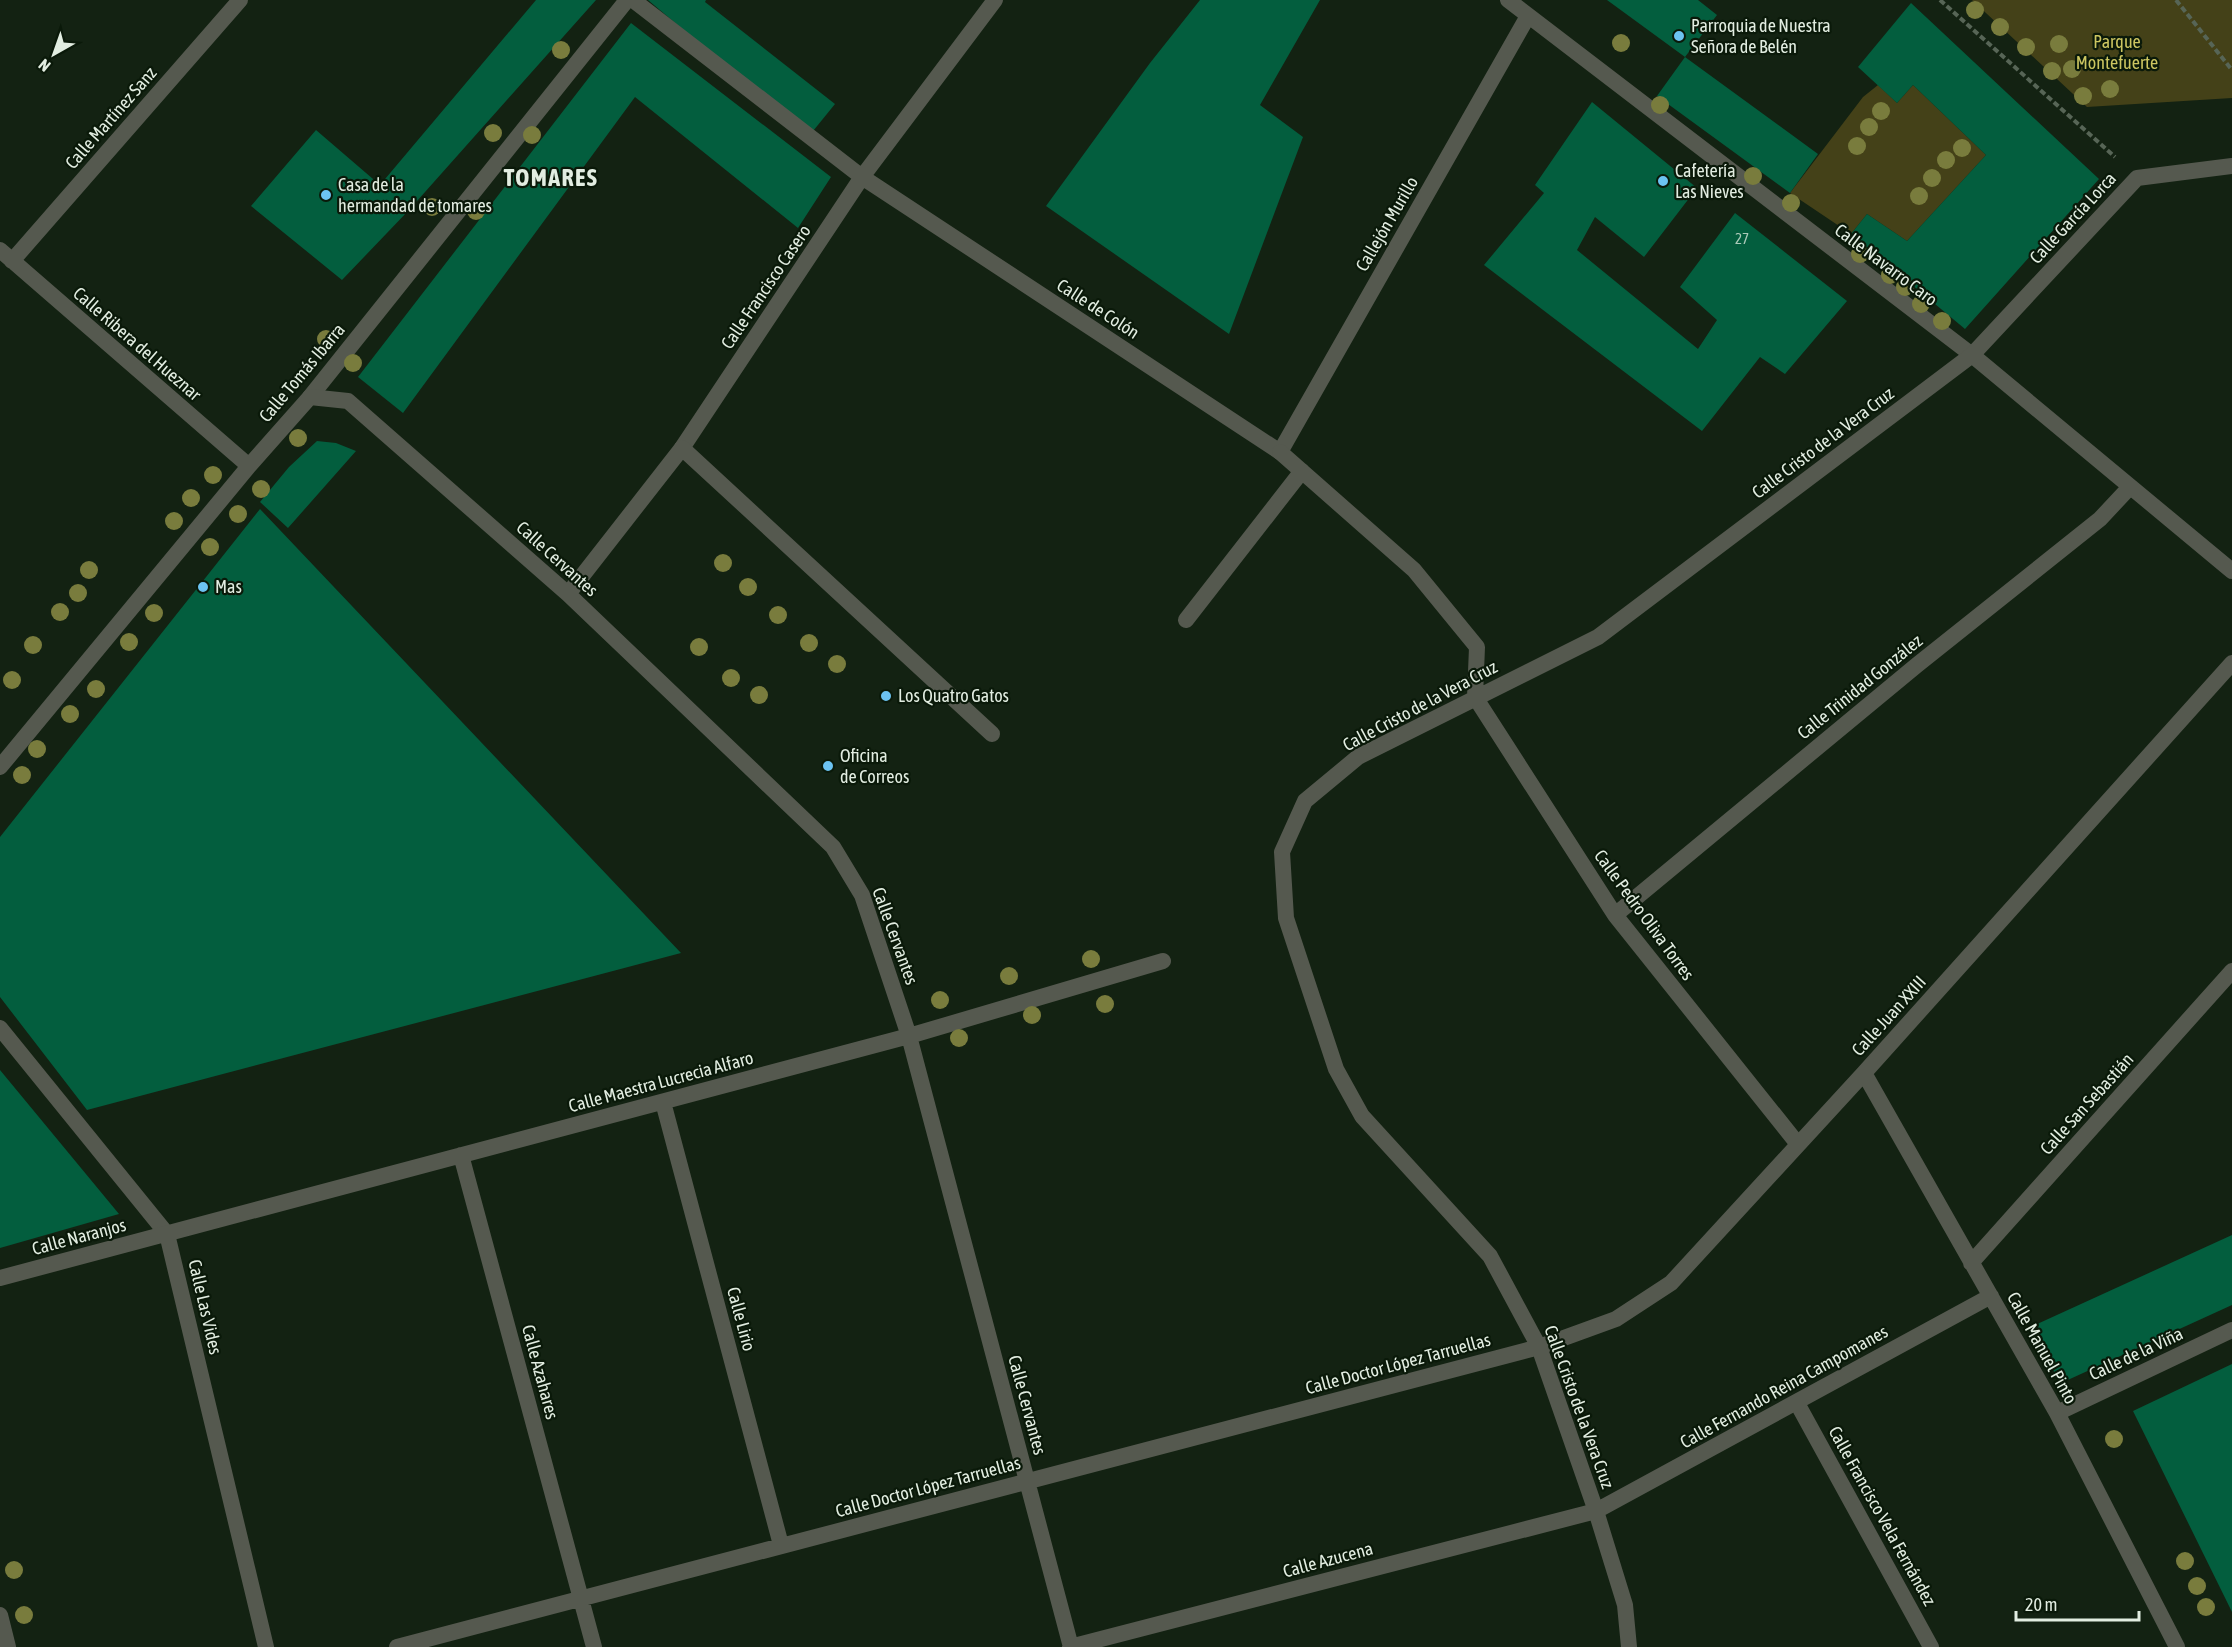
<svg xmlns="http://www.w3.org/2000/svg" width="2232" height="1647" viewBox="0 0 2232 1647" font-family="'Asap Condensed',sans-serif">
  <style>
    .green { fill: #444118 }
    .building { fill: #035e3e }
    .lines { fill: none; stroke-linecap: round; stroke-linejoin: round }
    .path { stroke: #576556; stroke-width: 4; stroke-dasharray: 6 3; stroke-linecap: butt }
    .pedestrian { stroke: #55594f; stroke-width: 16 }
    .minor { stroke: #55594f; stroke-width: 16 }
    .tree { fill: #797c3d }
    .poi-dot { fill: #6cc3f2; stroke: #0a1909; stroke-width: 2 }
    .labels { text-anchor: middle; stroke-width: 4.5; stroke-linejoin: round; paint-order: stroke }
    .number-label { font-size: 15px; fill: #aac9b8 }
    .poi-label { font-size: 18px; fill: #e2ede1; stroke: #0a1909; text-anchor: start }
    .park-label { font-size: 18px; fill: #ccc661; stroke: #0a1909 }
    .street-label { font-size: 18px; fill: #e2ede1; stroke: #0a1909 }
    .district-label { font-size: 24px; font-weight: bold; letter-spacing: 1.5px; fill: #e2ede1; stroke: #0a1909 }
  </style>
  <rect width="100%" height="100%" fill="#132212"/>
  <!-- green -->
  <path class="green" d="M1972,0H2232V98L2087,107Z
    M1878,85L1897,103L1913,85L1986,155L1907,241L1867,214L1851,234L1790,193L1863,97Z"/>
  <!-- building -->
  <path class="building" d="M536,0H596L409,210L342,280L251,206L316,130L380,185Z
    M648,0H706L705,2L835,104L809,136Z
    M1200,0H1320L1260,105L1303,137L1229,334L1046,206L1150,63Z
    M1607,0H1698L1717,15L1685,57Z
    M1911,3L2099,179L1965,329L1851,234L1867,214L1907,241L1986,155L1913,85L1897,103L1858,67Z
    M631,23L831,177L798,228L635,97L403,413L358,377Z
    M1685,57L1818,154L1790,193L1657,96Z
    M1592,102L1697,188L1644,257L1595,217L1577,250L1698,349L1717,320L1680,287L1735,213L1847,301L1785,374L1760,357L1702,431L1484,265L1544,193L1535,185Z
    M317,441L336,443L356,451L288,528L260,502L289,467Z
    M260,509L681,953L87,1110L0,997V837Z
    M0,1070L119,1214L0,1248Z
    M2232,1235V1305L2059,1384L2035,1325Z
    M2232,1364V1612L2133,1411Z"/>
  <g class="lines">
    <!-- path -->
    <path class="path" d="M1940,0L2115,157
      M2176,0L2232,70"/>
    <!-- pedestrian -->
    <path class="pedestrian" d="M633,0L862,177L1280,452L1528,16
      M1508,0L1972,355
      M310,397L627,0
      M682,448L862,177L995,0
      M0,1028L167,1234"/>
    <!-- minor -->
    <path class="minor" d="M0,250L249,466
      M12,261L240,0
      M1972,355L2232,571
      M1280,452L1414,570L1477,647L1475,697L1615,915L1797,1143
      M568,594L682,448L992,734
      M1186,620L1302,471
      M0,767L249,466L310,397L348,401L568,594L833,847L862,895L909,1036L1071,1647
      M1615,915L1917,665L2100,519L2129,488
      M1864,1073L2057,1413L2177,1647
      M663,1102L781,1545
      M461,1155L594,1647
      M167,1234L266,1647
      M1971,1263L2232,971
      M0,1278L909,1036L1163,961
      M1797,1403L1931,1647
      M2057,1413L2232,1330
      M0,1615L8,1647
      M397,1647L1539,1347L1616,1319L1671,1283L1864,1073L2232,663
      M1070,1647L1596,1511L1991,1296
      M1629,1647L1625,1605L1596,1511L1539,1347L1490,1256L1362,1116L1336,1069L1286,918L1282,852L1305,801L1358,757L1598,637L1972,355L2137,178L2232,166"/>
  </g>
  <!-- trees -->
  <g class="tree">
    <circle cx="1975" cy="10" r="9"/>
    <circle cx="2000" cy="27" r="9"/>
    <circle cx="1621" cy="43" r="9"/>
    <circle cx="2059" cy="44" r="9"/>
    <circle cx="2026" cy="47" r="9"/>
    <circle cx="561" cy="50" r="9"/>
    <circle cx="2072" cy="69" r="9"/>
    <circle cx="2052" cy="71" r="9"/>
    <circle cx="2110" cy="89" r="9"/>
    <circle cx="2083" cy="96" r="9"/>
    <circle cx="1660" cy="105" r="9"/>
    <circle cx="1881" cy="111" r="9"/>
    <circle cx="1869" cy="127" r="9"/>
    <circle cx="493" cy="133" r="9"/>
    <circle cx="532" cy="135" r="9"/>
    <circle cx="1857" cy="146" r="9"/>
    <circle cx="1962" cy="148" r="9"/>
    <circle cx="1946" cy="160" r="9"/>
    <circle cx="1753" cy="176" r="9"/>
    <circle cx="1932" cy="178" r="9"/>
    <circle cx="1919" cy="196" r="9"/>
    <circle cx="1791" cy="203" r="9"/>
    <circle cx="432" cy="207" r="9"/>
    <circle cx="476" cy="211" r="9"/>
    <circle cx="1860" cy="254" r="9"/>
    <circle cx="1890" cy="275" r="9"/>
    <circle cx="1905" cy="287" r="9"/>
    <circle cx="1921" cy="304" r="9"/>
    <circle cx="1942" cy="321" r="9"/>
    <circle cx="326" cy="339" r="9"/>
    <circle cx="353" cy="363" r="9"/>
    <circle cx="298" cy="438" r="9"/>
    <circle cx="213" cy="475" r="9"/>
    <circle cx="261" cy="489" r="9"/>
    <circle cx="191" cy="498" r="9"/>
    <circle cx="238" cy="514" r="9"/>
    <circle cx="174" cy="521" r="9"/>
    <circle cx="210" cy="547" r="9"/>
    <circle cx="723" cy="563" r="9"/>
    <circle cx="89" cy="570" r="9"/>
    <circle cx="748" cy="587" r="9"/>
    <circle cx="78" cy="593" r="9"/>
    <circle cx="60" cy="612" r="9"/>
    <circle cx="154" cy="613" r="9"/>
    <circle cx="778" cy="615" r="9"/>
    <circle cx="129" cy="642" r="9"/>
    <circle cx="809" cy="643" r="9"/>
    <circle cx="33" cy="645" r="9"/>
    <circle cx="699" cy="647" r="9"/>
    <circle cx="837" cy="664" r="9"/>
    <circle cx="731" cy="678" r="9"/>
    <circle cx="12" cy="680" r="9"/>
    <circle cx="96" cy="689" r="9"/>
    <circle cx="759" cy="695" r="9"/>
    <circle cx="70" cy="714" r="9"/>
    <circle cx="37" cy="749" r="9"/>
    <circle cx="22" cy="775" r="9"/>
    <circle cx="1091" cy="959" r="9"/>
    <circle cx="1009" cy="976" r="9"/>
    <circle cx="940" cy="1000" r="9"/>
    <circle cx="1105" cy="1004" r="9"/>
    <circle cx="1032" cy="1015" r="9"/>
    <circle cx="959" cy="1038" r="9"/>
    <circle cx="2114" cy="1439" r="9"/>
    <circle cx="2185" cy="1561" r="9"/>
    <circle cx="14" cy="1570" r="9"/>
    <circle cx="2197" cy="1586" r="9"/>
    <circle cx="2206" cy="1607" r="9"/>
    <circle cx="24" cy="1615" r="9"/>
  </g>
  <!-- markers -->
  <g class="poi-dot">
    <circle cx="1679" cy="36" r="6"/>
    <circle cx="1663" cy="181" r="6"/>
    <circle cx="326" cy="195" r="6"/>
    <circle cx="203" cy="587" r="6"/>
    <circle cx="886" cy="696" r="6"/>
    <circle cx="828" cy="766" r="6"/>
  </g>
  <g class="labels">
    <!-- number labels -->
    <g class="number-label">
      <text x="1742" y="244">27</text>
    </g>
    <!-- poi labels -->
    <g class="poi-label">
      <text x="1691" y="32">Parroquia de Nuestra<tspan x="1691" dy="21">Señora de Belén</tspan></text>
      <text x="1675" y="177">Cafetería<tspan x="1675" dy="21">Las Nieves</tspan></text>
      <text x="338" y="191">Casa de la<tspan x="338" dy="21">hermandad de tomares</tspan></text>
      <text x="215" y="593">Mas</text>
      <text x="898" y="702">Los Quatro Gatos</text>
      <text x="840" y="762">Oficina<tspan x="840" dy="21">de Correos</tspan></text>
    </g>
    <!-- park labels -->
    <g class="park-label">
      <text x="2117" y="48">Parque<tspan x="2117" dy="21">Montefuerte</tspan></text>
    </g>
    <!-- street labels -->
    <g class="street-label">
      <text transform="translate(111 118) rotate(-49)" y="6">Calle Martínez Sanz</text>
      <text transform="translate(2073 218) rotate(-47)" y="6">Calle García Lorca</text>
      <text transform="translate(1387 224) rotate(-60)" y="6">Callejón Murillo</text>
      <text transform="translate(1886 265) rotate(37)" y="6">Calle Navarro Caro</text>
      <text transform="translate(766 287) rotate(-56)" y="6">Calle Francisco Casero</text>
      <text transform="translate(1098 309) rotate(33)" y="6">Calle de Colón</text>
      <text transform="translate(137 344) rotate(41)" y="6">Calle Ribera del Hueznar</text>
      <text transform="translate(302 373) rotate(-50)" y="6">Calle Tomás Ibarra</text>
      <text transform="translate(1823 443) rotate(-37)" y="6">Calle Cristo de la Vera Cruz</text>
      <text transform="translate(557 559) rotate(42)" y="6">Calle Cervantes</text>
      <text transform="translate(1860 687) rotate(-39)" y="6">Calle Trinidad González</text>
      <text transform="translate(1420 706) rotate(-28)" y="6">Calle Cristo de la Vera Cruz</text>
      <text transform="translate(1644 915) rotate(54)" y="6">Calle Pedro Oliva Torres</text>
      <text transform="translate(895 936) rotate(70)" y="6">Calle Cervantes</text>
      <text transform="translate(1889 1016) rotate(-48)" y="6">Calle Juan XXIII</text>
      <text transform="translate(661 1082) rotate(-15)" y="6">Calle Maestra Lucrecia Alfaro</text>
      <text transform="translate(2087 1104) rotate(-48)" y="6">Calle San Sebastián</text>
      <text transform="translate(79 1237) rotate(-15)" y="6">Calle Naranjos</text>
      <text transform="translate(205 1307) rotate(77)" y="6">Calle Las Vides</text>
      <text transform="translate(741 1319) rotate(75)" y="6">Calle Lirio</text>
      <text transform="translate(2042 1348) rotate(61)" y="6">Calle Manuel Pinto</text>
      <text transform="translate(2136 1354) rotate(-25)" y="6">Calle de la Viña</text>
      <text transform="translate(1398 1364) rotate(-15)" y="6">Calle Doctor López Tarruellas</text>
      <text transform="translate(540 1372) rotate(75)" y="6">Calle Azahares</text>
      <text transform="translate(1784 1387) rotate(-29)" y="6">Calle Fernando Reina Campomanes</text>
      <text transform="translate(1027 1405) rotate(75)" y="6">Calle Cervantes</text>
      <text transform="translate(1579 1407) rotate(70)" y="6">Calle Cristo de la Vera Cruz</text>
      <text transform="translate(928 1487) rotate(-15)" y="6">Calle Doctor López Tarruellas</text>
      <text transform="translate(1882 1516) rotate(61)" y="6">Calle Francisco Vela Fernández</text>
      <text transform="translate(1328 1560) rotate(-15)" y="6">Calle Azucena</text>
    </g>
    <!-- district labels -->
    <g class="district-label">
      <text x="551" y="186">TOMARES</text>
    </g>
  </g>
  <!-- north arrow -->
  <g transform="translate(54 54) rotate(220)" stroke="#0a1909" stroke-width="4.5" paint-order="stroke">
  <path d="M0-4.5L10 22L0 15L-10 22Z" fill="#e2ede1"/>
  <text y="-9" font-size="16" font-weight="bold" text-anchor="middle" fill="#e2ede1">N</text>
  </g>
  <!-- scale -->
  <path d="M2016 1611v9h123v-9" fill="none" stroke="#e2ede1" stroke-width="3"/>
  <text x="2025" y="1611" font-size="18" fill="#e2ede1" stroke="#0a1909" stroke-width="4.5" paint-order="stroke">20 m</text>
</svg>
